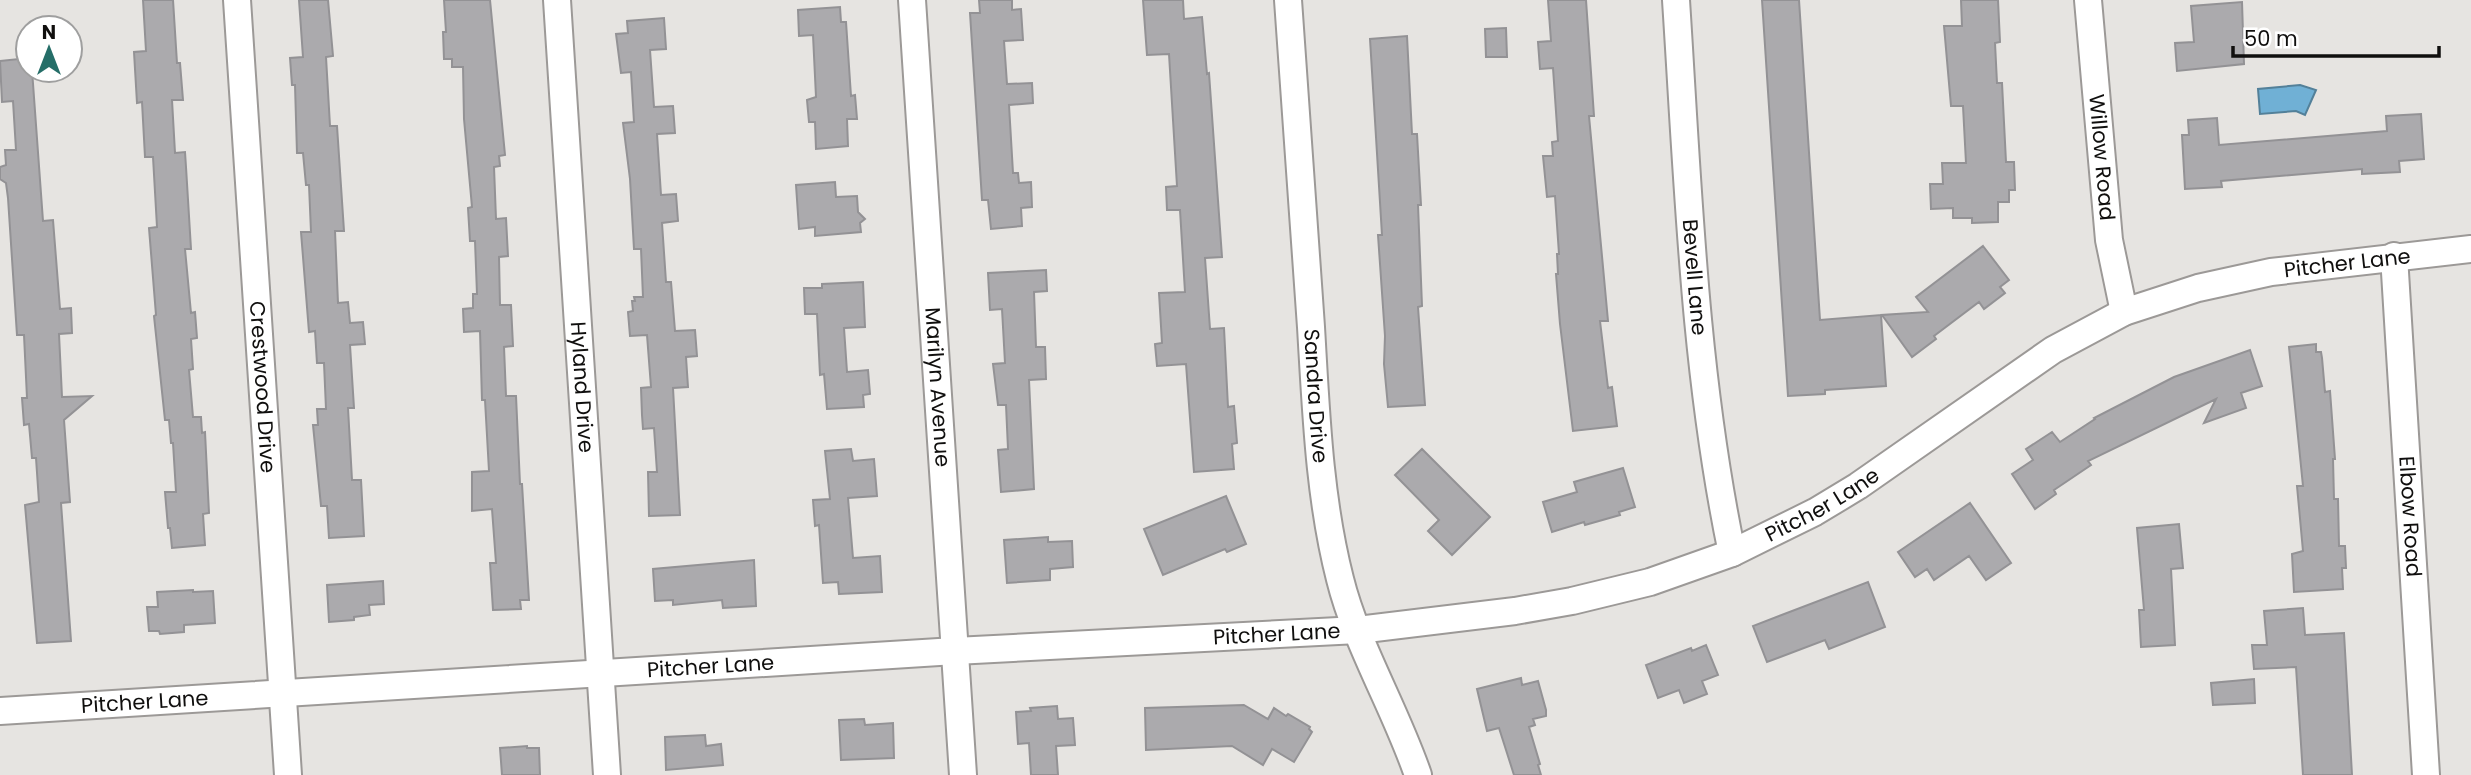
<svg xmlns="http://www.w3.org/2000/svg" width="2471" height="775" viewBox="0 0 2471 775" font-family="Poppins,sans-serif">
  <style>
    .water { fill: #70b0d5; stroke: #538099; stroke-width: 2 }
    .building { fill: #abaaad; stroke: #939295; stroke-width: 2 }
    .lines { fill: none; stroke-linecap: round; stroke-linejoin: round }
    .minor-casing { stroke: #9c9997; stroke-width: 30 }
    .minor { stroke: #fff; stroke-width: 26 }
    .labels { text-anchor: middle; stroke-width: 5; stroke-linejoin: round; paint-order: stroke }
    .street-label { font-size: 21px; fill: #100f0e; stroke: #fff }
  </style>
  <rect width="100%" height="100%" fill="#e6e4e1"/>
  <!-- water -->
  <path class="water" d="M2300,85L2316,90L2305,115L2296,111L2260,114L2258,89Z"/>
  <!-- building -->
  <path class="building" d="M143,0H173L177,63H180L183,100H172L175,153L185,152L186,167L191,249H185L191,313L195,312L197,338L191,339L193,369L189,370L193,417H201L202,433L205,432L209,513L203,514L205,545L172,548L170,528H168L165,492H176L173,443H171L169,420H165L154,316L156,315L149,228L157,227L153,157H145L142,102L137,103L134,52L146,51Z
    M299,0H328L333,56L326,57L330,126H337L344,231H335L338,303L348,302L350,323L363,322L365,344L350,345L354,408H348L352,480H361L364,536L329,538L327,506H321L313,425H318L317,409H326L324,363H317L315,331L309,332L301,232H311L309,185H306L303,153H297L295,85H292L290,58L303,57Z
    M444,0H490L505,155L499,156L500,166L494,167L496,219L506,218L508,256L499,257L500,305H511L513,346L504,347L506,396H516L520,484H522L529,600H520L521,609L493,610L490,563H496L492,509L472,511V472L489,471L485,400H482L480,331L464,332L463,309L473,308V294H477L475,241H470L468,208L472,207L464,119L463,67H452V59H444L443,32H446Z
    M979,0H1012V10L1021,9L1023,40L1004,41L1007,84L1032,83L1033,103L1009,105L1013,173H1018L1019,183L1031,182L1032,207L1021,208L1022,226L991,229L988,200H982L970,13H980Z
    M1143,0H1183L1184,19L1202,17L1207,74L1209,73L1222,257L1205,258L1210,329L1224,328L1228,407L1234,406L1237,443L1232,444L1234,469L1194,472L1186,364L1157,366L1155,344L1162,343L1159,293L1185,292L1180,210H1167L1166,187L1177,186L1169,54L1147,55Z
    M1548,0H1586L1594,116H1589L1608,321H1600L1608,388L1612,387L1617,426L1573,431L1560,324L1556,274H1558L1557,254H1559L1555,196L1547,197L1543,156H1553L1552,142L1558,141L1553,68L1540,69L1538,42L1551,41Z
    M1762,0H1799L1820,320L1881,315L1886,386L1825,390V394L1788,396Z
    M1961,0H1998L2000,42L1995,43L1997,83H2002L2006,162H2014L2015,190H2009V202H1998V222L1972,223V218H1953V208L1931,209L1930,184H1943L1942,163H1966L1963,106H1951L1944,26H1962Z
    M2242,2L2244,64L2177,71L2175,43L2194,42L2191,6Z
    M840,7L841,22H846L851,96L855,95L857,119H847L848,146L816,149L815,122H809L807,100L816,97L813,35L799,36L798,10Z
    M664,18L666,49L650,50L654,107L673,106L675,133L657,134L661,195L676,194L678,221L662,223L666,282H671L675,331L695,330L697,356L686,357L688,387L673,388L680,515L649,516L648,472H657L654,428L643,429L642,415L641,388L651,387L647,335L630,336L628,312L633,311L632,301H635L634,297H643L641,249H634L630,179L623,123L634,122L631,72L621,73L616,34L628,33L627,21Z
    M1506,28L1507,57H1486L1485,29Z
    M1407,36L1412,134H1417L1421,205H1418L1422,306L1418,307L1425,405L1388,407L1384,364L1385,336L1378,235H1382L1370,39Z
    M28,58V70H32L43,221L53,220L60,309L71,308L72,333L59,334L62,397L92,396L64,420L70,502L61,503L71,641L37,643L25,505L39,502L36,458H32L29,424L24,425L22,398H27L24,335H17L8,198L6,183L0,179V167L6,165L5,150H16L13,101L2,102L0,61Z
    M2421,114L2424,159L2399,161L2400,172L2362,174V169L2221,181L2222,187L2185,189L2182,135H2189L2188,120L2217,118L2219,145L2387,131L2386,116Z
    M835,182L836,197L857,196L858,212L865,219L860,223L861,232L815,236V227L799,229L796,185Z
    M1983,246L2009,280L2000,287L2005,293L1984,309L1979,302L1934,336L1936,339L1912,357L1882,315L1928,312L1916,297Z
    M1046,270L1047,291L1034,292L1036,347H1045L1046,379L1029,380L1034,489L1001,492L998,450L1008,449L1006,405H998L993,364L1005,363L1002,309L990,310L988,273Z
    M863,282L865,327L844,328L847,372L868,370L870,394L863,395L864,407L827,409L824,374L820,375L817,314H805L804,288H822V284Z
    M2316,344V352H2321L2322,358L2325,392L2330,391L2335,459H2333L2334,499H2338L2339,546H2345L2346,568H2342L2343,589L2294,592L2292,554L2303,551L2297,486H2303L2289,347Z
    M2250,350L2262,386L2241,393L2246,408L2204,423L2216,399L2088,461L2091,465L2054,490L2056,494L2035,509L2012,474L2033,460L2026,449L2052,432L2060,442L2095,419L2094,418L2174,377Z
    M851,449L853,461L874,459L877,496L848,498L853,558L880,556L882,592L839,594L838,582L823,583L819,525L815,526L813,500L830,499L825,451Z
    M1422,449L1490,517L1452,555L1428,531L1439,520L1395,475Z
    M1623,468L1635,507L1619,512L1620,515L1585,525L1584,522L1552,532L1543,502L1577,492L1574,482Z
    M1226,496L1246,544L1227,552L1225,549L1163,575L1144,529Z
    M1970,503L2011,563L1986,580L1969,556L1934,580L1927,569L1915,577L1898,552Z
    M2179,524L2183,568L2171,569L2175,645L2141,647L2139,610H2144L2137,528Z
    M1048,537V542L1072,541L1073,567L1050,569V580L1007,583L1004,540Z
    M754,560L756,606L723,608L722,600L673,605V600L655,601L653,569Z
    M383,581L384,604L369,605L370,615L354,617V620L329,622L327,585Z
    M1868,582L1885,627L1829,649L1825,640L1767,662L1753,626Z
    M193,590V592L213,591L215,623L184,625V632L160,634L159,631H149L147,607H158L157,592Z
    M2303,608L2305,635L2344,633L2352,775H2303L2296,667L2254,669L2252,645H2267L2264,611Z
    M1706,645L1718,675L1702,681L1707,694L1684,703L1679,690L1658,698L1646,665L1691,648L1692,651Z
    M1521,678L1522,685L1538,681L1546,710V716L1533,719L1535,725L1529,727L1540,764L1538,765L1541,775H1514L1499,728L1487,731L1477,689Z
    M2254,679L2255,703L2213,705L2211,683Z
    M1244,705L1268,719L1274,708L1286,716L1288,714L1310,727L1309,729L1312,732L1294,762L1272,749L1263,765L1232,746L1146,750L1145,708Z
    M1057,706L1058,719L1073,718L1075,745L1056,746L1058,775H1031L1029,743L1018,744L1016,712L1031,711L1030,708Z
    M864,719L865,725L893,723L894,758L841,760L839,720Z
    M705,735L706,746L721,744L723,765L666,770L665,737Z
    M527,746V748H539L540,775H502L500,748Z"/>
  <g class="lines">
    <!-- minor casing -->
    <g class="minor-casing">
      <g id="minor">
        <path id="s1" d="M237,0L288,775"/>
        <path id="s2" d="M557,0L607,775"/>
        <path id="s3" d="M912,0L963,775"/>
        <path id="s4" d="M1288,0C1296,109 1303,218 1311,327C1316,411 1319,497 1340,579C1356,644 1396,710 1418,775"/>
        <path id="s5" d="M1676,0C1688,185 1694,371 1732,553"/>
        <path id="s6" d="M2088,0L2109,240L2124,312"/>
        <path id="s7" d="M2394,256L2426,775"/>
        <path id="s8" d="M0,711L955,651L1358,630L1515,611L1572,601L1650,582L1732,553L1815,512L1858,486L2053,350L2124,312L2198,288L2271,272L2471,249"/>
      </g>
    </g>
    <!-- minor -->
    <use href="#minor" class="minor"/>
  </g>
  <g class="labels">
    <!-- street labels -->
    <g class="street-label">
      <text dy="7" stroke="none"><textPath href="#s6" startOffset="158">Willow Road</textPath></text>
      <text dy="7" stroke="none"><textPath href="#s8" startOffset="2434">Pitcher Lane</textPath></text>
      <text dy="7" stroke="none"><textPath href="#s5" startOffset="278">Bevell Lane</textPath></text>
      <text dy="7" stroke="none"><textPath href="#s1" startOffset="388">Crestwood Drive</textPath></text>
      <text dy="7" stroke="none"><textPath href="#s2" startOffset="388">Hyland Drive</textPath></text>
      <text dy="7" stroke="none"><textPath href="#s3" startOffset="388">Marilyn Avenue</textPath></text>
      <text dy="7" stroke="none"><textPath href="#s4" startOffset="397">Sandra Drive</textPath></text>
      <text dy="7" stroke="none"><textPath href="#s8" startOffset="1846">Pitcher Lane</textPath></text>
      <text dy="7" stroke="none"><textPath href="#s7" startOffset="261">Elbow Road</textPath></text>
      <text dy="7" stroke="none"><textPath href="#s8" startOffset="1279">Pitcher Lane</textPath></text>
      <text dy="7" stroke="none"><textPath href="#s8" startOffset="712">Pitcher Lane</textPath></text>
      <text dy="7" stroke="none"><textPath href="#s8" startOffset="145">Pitcher Lane</textPath></text>
    </g>
  </g>
  <!-- north arrow -->
  <g transform="translate(49 49)"><circle r="33" fill="#ffffff" stroke="#9f9f9f" stroke-width="2"/>
  <path d="M0-5L12 26L0 18L-12 26Z" fill="#256e68"/>
  <text y="-10" font-size="19" font-weight="bold" text-anchor="middle" fill="#100f0e">N</text>
  </g>
  <!-- scale -->
  <path d="M2233 46v10h206v-10" fill="none" stroke="#100f0e" stroke-width="3.5"/>
  <text x="2244" y="46" font-size="21" fill="#100f0e" stroke="#ffffff" stroke-width="5" paint-order="stroke">50 m</text>
</svg>
